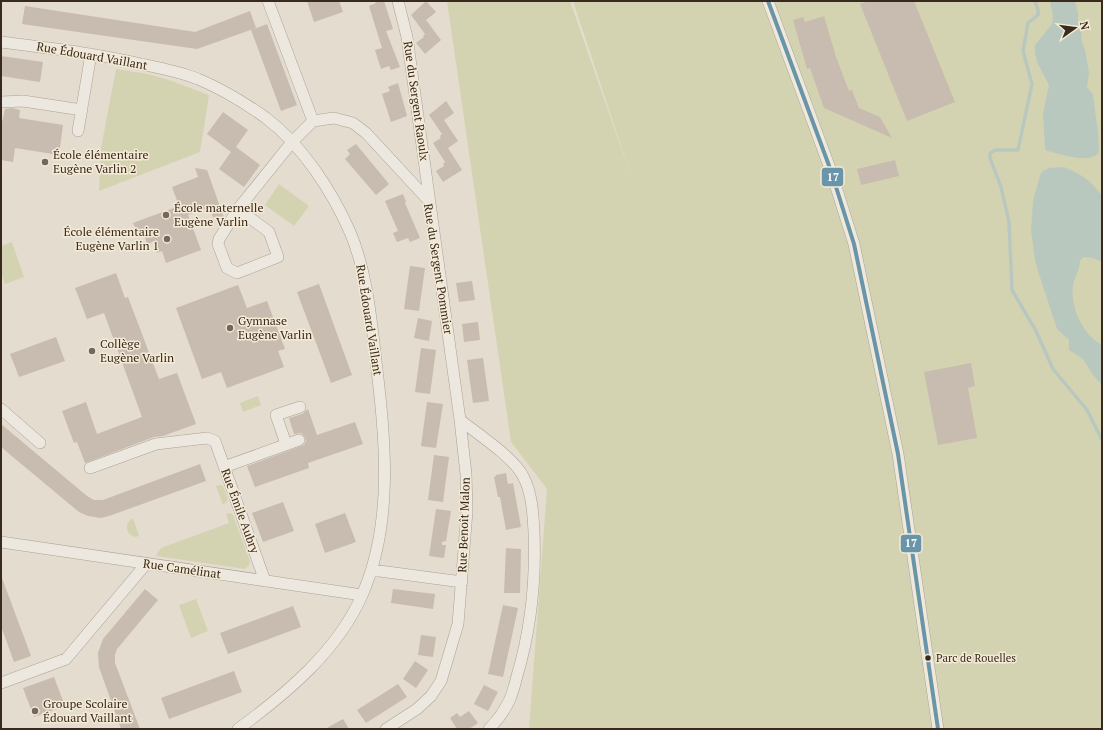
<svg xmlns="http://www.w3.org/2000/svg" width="1103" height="730" viewBox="0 0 1103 730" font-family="'PT Serif',serif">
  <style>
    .green { fill: #d4d3b1 }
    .water { fill: #b9c8bf }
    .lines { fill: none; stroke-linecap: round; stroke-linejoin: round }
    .stream { stroke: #b9c8bf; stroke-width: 3.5 }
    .building { fill: #c8bbaf }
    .minor-casing { stroke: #a9a197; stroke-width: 12 }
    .minor { stroke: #ece8df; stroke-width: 11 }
    .bus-1-casing { stroke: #f4ead5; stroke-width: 7 }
    .bus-1 { stroke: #6895aa; stroke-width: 4 }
    .poi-dot { fill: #74685c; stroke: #f4ead5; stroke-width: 1.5 }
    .bus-dot { fill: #382a1f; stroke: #f4ead5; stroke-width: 1.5 }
    .labels { text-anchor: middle; stroke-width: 3; stroke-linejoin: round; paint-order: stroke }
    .bus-label { font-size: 11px; fill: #382a1f; stroke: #f4ead5; text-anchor: start }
    .street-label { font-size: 12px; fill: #382a1f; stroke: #f4ead5 }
    .poi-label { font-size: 12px; fill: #382a1f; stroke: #f4ead5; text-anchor: start }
    .line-badge { stroke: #f4ead5; stroke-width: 1.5 }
    .badge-label { font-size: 11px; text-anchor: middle; font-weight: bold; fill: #fff }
  </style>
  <rect width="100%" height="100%" fill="#e4dcce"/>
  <!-- green -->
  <path class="green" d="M447,1H570L632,179L573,1H1102V729H529L547,489L511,442Z
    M116,69L148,74L169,80L209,95L200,152L99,191L101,148Z
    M279,184L309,206L294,226L265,205Z
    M12,242L24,277L5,284L1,274V246Z
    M258,396L261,405L243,412L240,403Z
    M220,485L223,486L228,500L223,505L216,486Z
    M231,513L233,515L250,561L249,565L245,569L156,556L161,548L229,523L226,514Z
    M133,518L139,536L135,537C125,534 124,523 133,518Z
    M196,599L208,631L191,638L179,605Z"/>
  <!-- water -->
  <path class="water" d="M1050,1H1075L1078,13V19L1081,29L1082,42L1085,50L1089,73L1087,87L1093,95L1098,132L1099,152C1090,165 1061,154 1047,151L1045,149L1043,114L1049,85L1037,62L1035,53V45L1052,24L1053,16Z
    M1064,167C1081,174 1092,181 1102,196V262L1093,258L1084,257C1079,260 1080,262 1079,268C1077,274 1074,279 1073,285C1070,307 1083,335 1102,345V385L1093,375L1083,359L1069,350V340L1057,329L1038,271L1035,260L1031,231L1033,201L1040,175L1043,171L1049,168Z"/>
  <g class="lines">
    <!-- stream -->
    <path class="stream" d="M1035,1L1038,10V15L1028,23L1023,51L1032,84L1018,150H996L990,153V158L1001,187L1009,222L1012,290L1036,331L1053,369L1087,410L1102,440"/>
  </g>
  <!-- building -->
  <path class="building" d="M307,1H339L343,12L314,22Z
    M375,1H384L393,29L386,31L400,67L391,70L389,66L381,69L375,50L382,48L369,6L376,3Z
    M426,1L436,12L426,20L441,40L425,54L416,43L424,37L423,36L425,34L411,15Z
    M868,1H914L955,102L907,121L860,4Z
    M25,6L195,32L250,11L256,28L197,49L22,24Z
    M824,16L836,57L849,91L852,90L859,108L880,117L892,138L824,108L810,68L807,69L793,20L803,17L805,22Z
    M267,24L297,105L281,111L251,30Z
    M1,56L43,62L40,82L1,76Z
    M398,83L407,116L391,122L382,94L390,91L388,87Z
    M446,101L454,113L444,120L458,141L448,148L462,170L443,182L436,171L444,166L443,164L445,162L433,143L441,138L440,136L442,134L429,115Z
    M12,108L20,110L19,118L63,125L59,155L15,148L13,162L1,160V127L5,109Z
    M223,112L248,130L236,147L260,165L244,187L219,169L231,152L207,134Z
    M356,144L389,184L376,195L345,159L350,154L347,150Z
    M895,160L899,176L861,185L857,169Z
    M195,168L207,170L224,218L213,217L209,207L188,215L201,250L166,263L162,251L157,253L153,242L147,244L143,232L138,234L133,223L179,206L172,187L198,177Z
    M403,194L406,202L405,203L420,238L410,242L408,238L397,242L393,233L398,231L385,201Z
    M410,266L425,268L419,311L404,309Z
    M116,273L125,298L128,297L159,379L177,373L196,424L163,436L154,437L85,463L77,442L74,443L62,411L86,402L97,434L142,417L104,313L87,319L75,288Z
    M472,281L475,300L459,302L456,283Z
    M319,284L352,375L331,383L297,292Z
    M238,285L247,308L267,301L285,349L278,351L284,367L227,388L221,372L202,379L176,308Z
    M418,318L432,321L429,341L414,338Z
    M478,322L480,340L464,342L462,324Z
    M56,337L65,361L19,377L10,354Z
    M421,348L436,350L430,394L415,392Z
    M483,358L489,401L473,403L467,360Z
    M971,363L975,386L968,388L977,438L938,445L924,372Z
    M427,402L443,404L436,448L421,446Z
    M308,409L317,435L355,422L363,444L308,463L309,468L255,487L247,466L304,445L306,441L305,437L301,433L294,434L289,418L302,414Z
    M1,424L87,496L94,500H103L200,464L206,481L109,516L101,518L88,516L79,512L1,447Z
    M434,455L449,457L443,502L428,500Z
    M506,473L508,484L513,483L521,527L506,530L500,497H498L494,477L496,476V475Z
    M283,502L294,531L263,542L252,513Z
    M436,509L451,511L446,541L442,542V545H446L444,558L429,556Z
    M345,513L356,542L325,553L315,524Z
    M506,548L521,549L520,593H504Z
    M1,578H2L31,656L14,662L1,626Z
    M145,589L158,600L117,649L115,655V663L140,729H121L99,667L98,653L103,639Z
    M393,589L435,594L433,609L391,603Z
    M503,605L518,608L503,677L488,674Z
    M293,606L301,627L228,654L220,633Z
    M421,635L436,637L433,657L418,655Z
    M415,661L428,670L416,688L403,679Z
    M234,671L242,692L169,719L161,698Z
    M54,677L65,706L34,717L23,688Z
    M398,684L407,697L366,723L357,710Z
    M484,685L498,692L488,711L474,704Z
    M469,711L478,723L469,729H457L450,718L457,713L460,717Z
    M343,719L349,729H325Z"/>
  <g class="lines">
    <!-- minor casing -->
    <g class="minor-casing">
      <path id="minor" d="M268,1L313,121
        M768,1L831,171L854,244L898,454L938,729
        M1,42C48,48 95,53 141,64C160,68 180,72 198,79C222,89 245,103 266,118C302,145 332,191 350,232C367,272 371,318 376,361C385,438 394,520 363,593C339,650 286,694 238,729
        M1,102L23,101L82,110
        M78,131L91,54
        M238,209L269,232L278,257L237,273L227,268L218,244L219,239L238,209L292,142L313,121L334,118L353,123L366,133L430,202
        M1,409L40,443
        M460,420C478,434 514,458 523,476C532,493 533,513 534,532C536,581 531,629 517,676C515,684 513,692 510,699C505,710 498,720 489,729
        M286,444L276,415L300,407
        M224,467L299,440
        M90,468L156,444L207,438L215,441L265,581
        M1,542L362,595
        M372,570L462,582
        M1,683L66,659L146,564
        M386,729L417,709L431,696L441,681L458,624L467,511L466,474L460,420L407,37L398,1"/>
    </g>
    <!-- minor -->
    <use href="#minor" class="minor"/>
    <!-- bus-1 casing -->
    <g class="bus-1-casing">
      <path id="bus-1" d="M768,1L831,171L854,244L898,454L938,729"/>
    </g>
    <!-- bus-1 -->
    <use href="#bus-1" class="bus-1"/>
  </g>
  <!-- markers -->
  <g class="poi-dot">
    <circle cx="45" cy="162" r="4"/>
    <circle cx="166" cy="215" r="4"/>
    <circle cx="167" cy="239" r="4"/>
    <circle cx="230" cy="328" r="4"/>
    <circle cx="92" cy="351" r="4"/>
    <circle cx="35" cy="711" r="4"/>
  </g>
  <circle class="bus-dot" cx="928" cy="658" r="3.5"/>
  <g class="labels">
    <!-- bus labels -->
    <g class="bus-label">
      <text x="936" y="662">Parc de Rouelles</text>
    </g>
    <!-- street labels -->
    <g class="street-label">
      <text transform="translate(92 56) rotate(10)" y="4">Rue Édouard Vaillant</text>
      <text transform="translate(416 101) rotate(82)" y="4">Rue du Sergent Raoulx</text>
      <text transform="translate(438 269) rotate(81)" y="4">Rue du Sergent Pommier</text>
      <text transform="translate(369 320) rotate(81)" y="4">Rue Édouard Vaillant</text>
      <text transform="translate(240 511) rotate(70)" y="4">Rue Émile Aubry</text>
      <text transform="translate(464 525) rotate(-88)" y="4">Rue Benoît Malon</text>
      <text transform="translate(182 569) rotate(8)" y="4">Rue Camélinat</text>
    </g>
    <!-- poi labels -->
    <g class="poi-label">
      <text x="53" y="159">École élémentaire<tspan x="53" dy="14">Eugène Varlin 2</tspan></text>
      <text x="174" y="212">École maternelle<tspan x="174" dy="14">Eugène Varlin</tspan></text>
      <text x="159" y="236" text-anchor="end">École élémentaire<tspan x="159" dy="14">Eugène Varlin 1</tspan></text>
      <text x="238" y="325">Gymnase<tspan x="238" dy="14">Eugène Varlin</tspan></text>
      <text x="100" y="348">Collège<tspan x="100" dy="14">Eugène Varlin</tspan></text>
      <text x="43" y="708">Groupe Scolaire<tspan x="43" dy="14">Édouard Vaillant</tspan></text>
    </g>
  </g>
  <g class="line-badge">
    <rect x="821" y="167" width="23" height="20" rx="4" fill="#6895aa"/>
    <rect x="900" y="534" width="22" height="19" rx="4" fill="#6895aa"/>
  </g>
  <g class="badge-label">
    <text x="833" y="181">17</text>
    <text x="911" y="547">17</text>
  </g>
  <!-- border -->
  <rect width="1103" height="730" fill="none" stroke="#382a1f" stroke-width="4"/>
  <!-- north arrow -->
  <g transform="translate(1075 28) rotate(76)" stroke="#f4ead5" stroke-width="3" paint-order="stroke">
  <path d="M0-3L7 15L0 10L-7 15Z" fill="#382a1f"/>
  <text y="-6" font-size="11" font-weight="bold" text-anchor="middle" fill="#382a1f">N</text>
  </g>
</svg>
